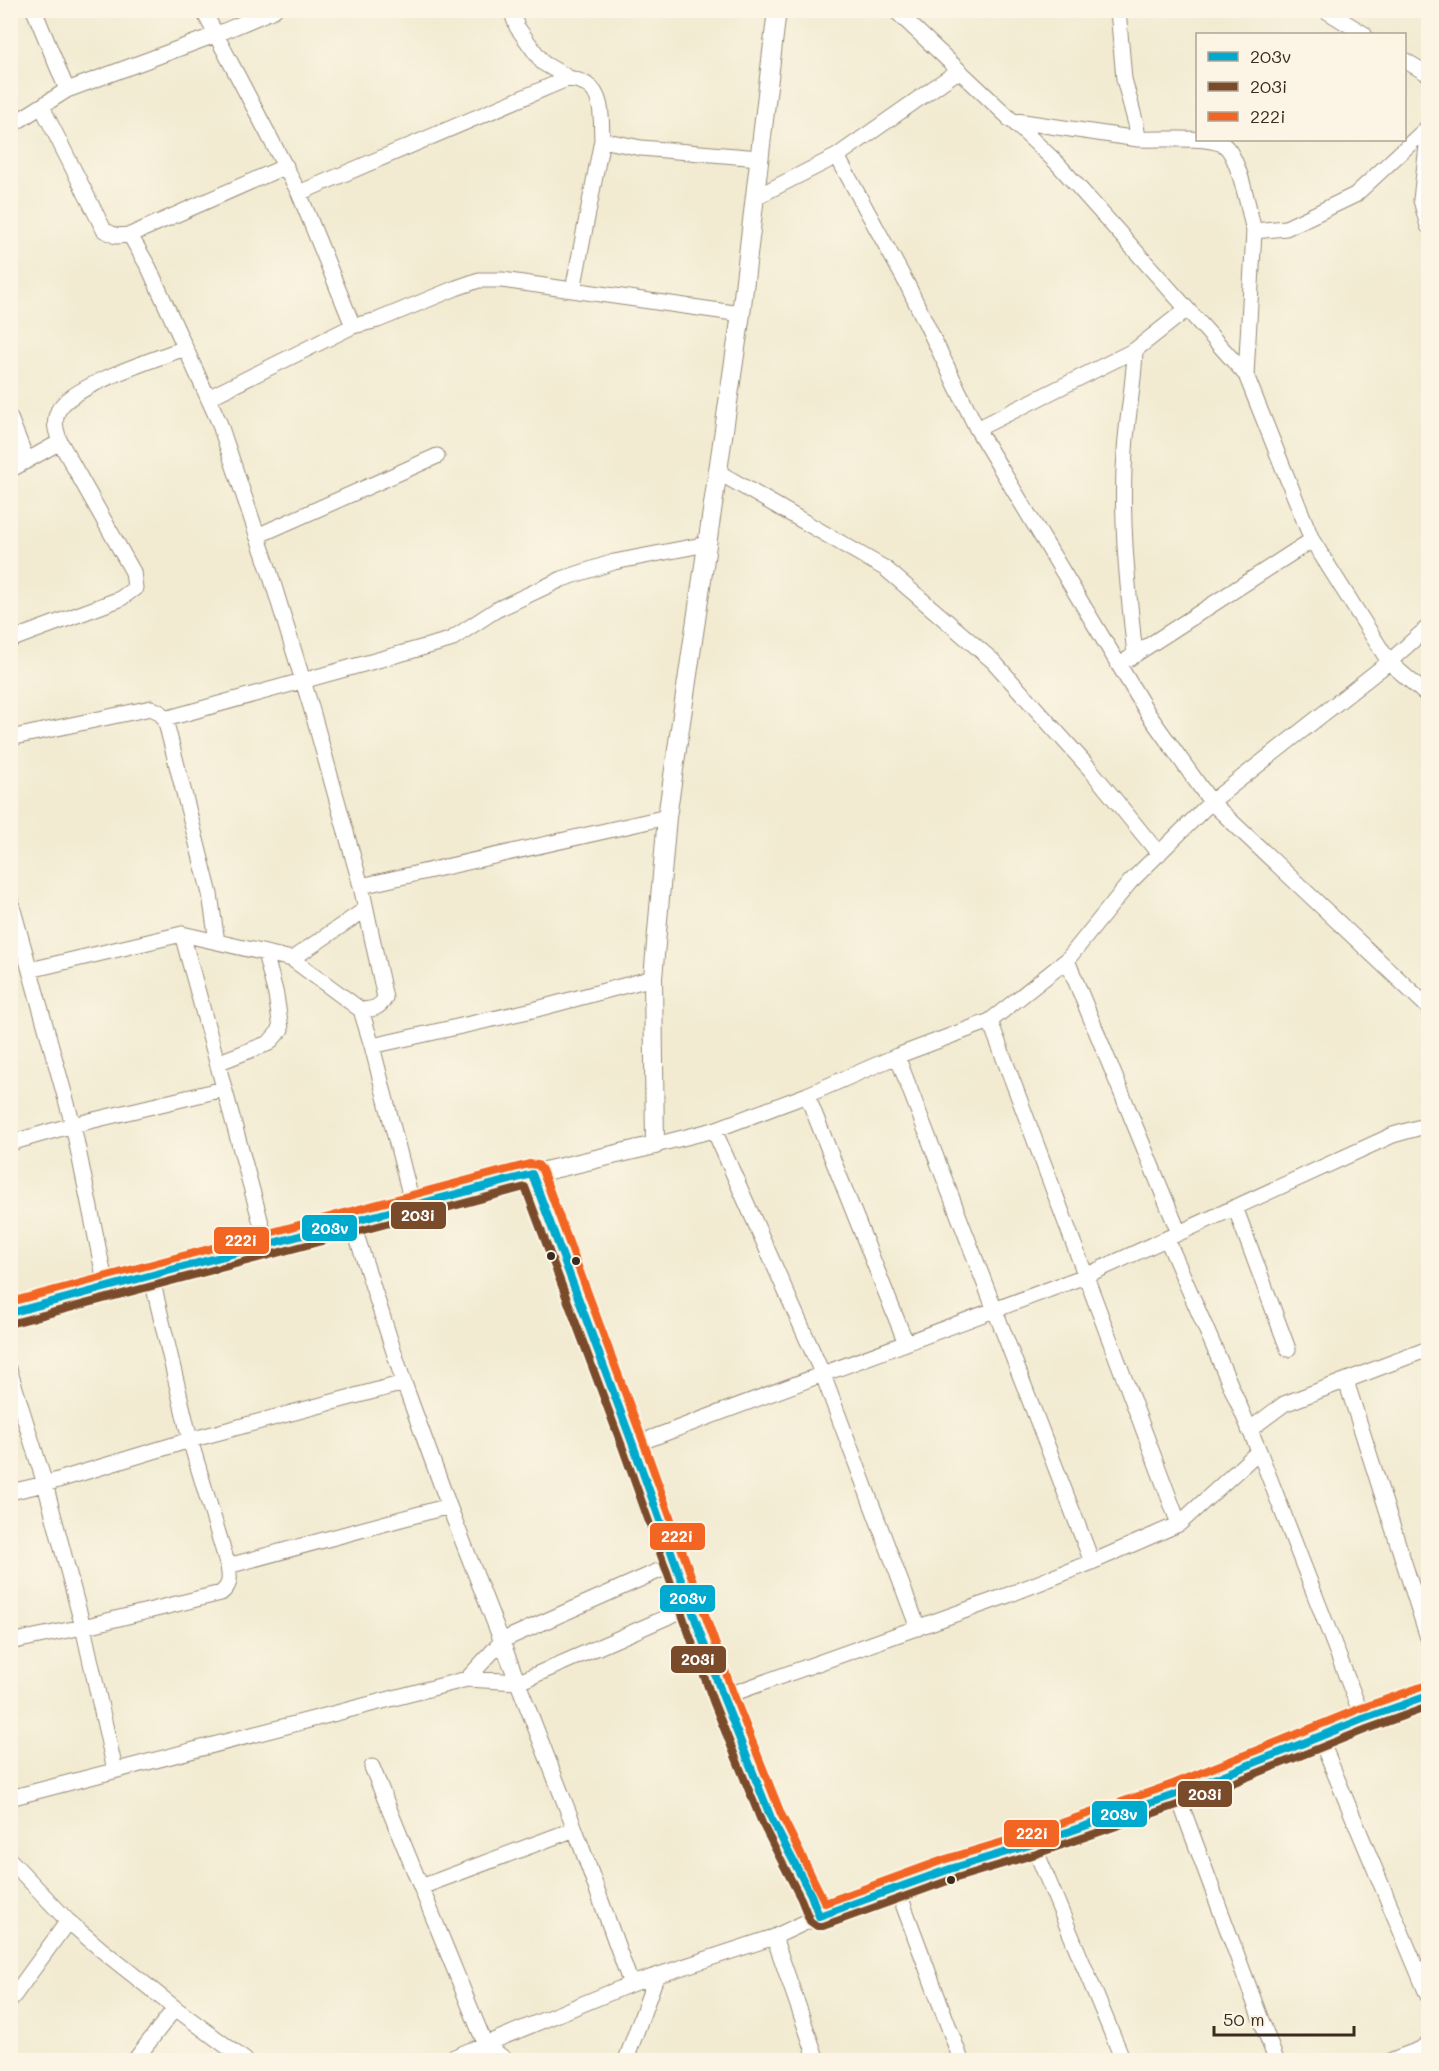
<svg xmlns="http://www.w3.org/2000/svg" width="1439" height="2071" viewBox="0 0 1439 2071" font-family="Mali,sans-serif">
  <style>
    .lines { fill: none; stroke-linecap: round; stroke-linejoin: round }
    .minor-casing { stroke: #968a78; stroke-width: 17 }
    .tertiary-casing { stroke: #968a78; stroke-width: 20 }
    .minor { stroke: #fff; stroke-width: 15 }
    .tertiary { stroke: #fff; stroke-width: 18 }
    .bus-1-casing { stroke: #fcf5e5; stroke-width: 12 }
    .bus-2-casing { stroke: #fcf5e5; stroke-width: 12 }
    .bus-3-casing { stroke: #fcf5e5; stroke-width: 12 }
    .bus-1 { stroke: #00a9ce; stroke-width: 8 }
    .bus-2 { stroke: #7a4b2a; stroke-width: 8 }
    .bus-3 { stroke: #f26522; stroke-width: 8 }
    .bus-dot { fill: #3b2a1e; stroke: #fcf5e5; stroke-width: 2 }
    .line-badge { stroke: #fcf5e5; stroke-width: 2 }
    .badge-label { font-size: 16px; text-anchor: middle; font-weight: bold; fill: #fff }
  </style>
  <rect width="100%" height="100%" fill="#fcf5e5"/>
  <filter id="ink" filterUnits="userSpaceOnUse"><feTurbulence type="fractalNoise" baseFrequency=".0167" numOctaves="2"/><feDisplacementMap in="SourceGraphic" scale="12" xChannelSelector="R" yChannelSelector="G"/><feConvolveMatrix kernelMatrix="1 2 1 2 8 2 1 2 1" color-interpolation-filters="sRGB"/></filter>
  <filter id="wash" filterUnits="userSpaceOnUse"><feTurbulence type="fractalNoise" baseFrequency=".008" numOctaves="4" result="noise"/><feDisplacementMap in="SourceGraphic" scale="24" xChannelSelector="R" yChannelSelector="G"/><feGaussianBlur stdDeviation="1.35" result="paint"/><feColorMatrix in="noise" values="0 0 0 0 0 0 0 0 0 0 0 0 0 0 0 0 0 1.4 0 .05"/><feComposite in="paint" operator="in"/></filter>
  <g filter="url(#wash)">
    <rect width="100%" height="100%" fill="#f2ebd2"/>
  </g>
  <g filter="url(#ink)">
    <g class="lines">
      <!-- minor casing -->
      <g class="minor-casing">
        <path id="minor" d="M34,10L67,90
          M203,10L299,193L353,326
          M895,10L1057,163L1246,375L1312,540L1389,662L1428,696
          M1118,10L1124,79L1136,124L1138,139C1159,140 1204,136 1222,144C1239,152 1249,212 1254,231L1286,228L1355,195L1428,127
          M1325,10L1364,34
          M1404,60L1428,74
          M569,78C574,80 583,81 587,85C604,95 601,123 602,140L641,148L759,158
          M42,107L104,230L116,236L130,235L286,166
          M1010,120L1138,139
          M10,126L67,90L215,35L274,10
          M1428,136L1421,200L1428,226
          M837,156L907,284L977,429L1149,715L1211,802L1428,1007
          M299,193L569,78L543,63L517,27L511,10
          M754,198L837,156L958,71
          M130,235L149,268L219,422L269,570L311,707L361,886L385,998C379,1009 372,1009 361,1010L372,1046L413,1206
          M573,290L602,140
          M1246,375L1254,231
          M208,398L353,326L378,320L456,288L479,280H502L741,314
          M10,418L27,461
          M977,429L1135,350
          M10,470L60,442
          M718,472L886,569L993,661L1090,769L1159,854
          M257,536L437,456
          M10,640L120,599L135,588L133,572L60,442C56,431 53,422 58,411C70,386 158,358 185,348
          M1135,655C1128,587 1120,519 1125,451C1127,417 1134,385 1135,350L1187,309
          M1128,659L1312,540
          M165,719L450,640L496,610L562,579L614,562L707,544
          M10,738L151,708L159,712L165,719L210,894L217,942
          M361,886L667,817
          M10,899L73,1125L106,1286
          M182,934L267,1245
          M292,959L366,909
          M1067,960L1179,1233
          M30,970L182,934L292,959L361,1010
          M990,1021L1179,1524
          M372,1046L533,1010L653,978
          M897,1056L1092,1562
          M217,1063L269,1043L281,1029L276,995L265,953
          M807,1095L906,1343
          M714,1130L823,1375L918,1628
          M10,1143L73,1125L224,1089
          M655,1145L714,1130L807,1095L897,1056L990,1021L1067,960L1130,882L1211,802L1389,662L1428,627
          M1235,1207L1288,1349
          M352,1222L404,1383L449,1506L575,1829L631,1984
          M1167,1239L1259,1451L1363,1719
          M10,1372L45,1484L83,1627L115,1770
          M1346,1381L1428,1638
          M1249,1430L1284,1404L1428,1349
          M633,1445L1085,1276L1393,1135L1428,1125
          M10,1492L45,1484L190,1440L404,1383
          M228,1566L449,1506
          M10,1642L83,1627L221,1593C231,1585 230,1578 228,1566L190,1440L151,1275
          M467,1679L503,1640L674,1564
          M723,1697L1003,1597L1092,1562L1179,1524L1259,1451
          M1320,1738L1428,1996
          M372,1767L485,2044L506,2060
          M1177,1794L1276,2060
          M10,1798L467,1679L519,1682L690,1607
          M1033,1844L1123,2060
          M10,1860L68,1921L103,1951L175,2008L245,2060
          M421,1887L575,1829
          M897,1888L961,2060
          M774,1937L817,2060
          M10,2001L68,1921
          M135,2060L175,2008
          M447,2060L631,1984L774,1937L819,1916
          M626,2060L656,1977
          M1392,2060L1421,2049L1428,2043"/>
      </g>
      <!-- tertiary casing -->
      <g class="tertiary-casing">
        <path id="tertiary" d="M532,1174L655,1145L653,978L667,817L741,314L777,10
          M10,1313L106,1286L267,1245L532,1174L633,1445L723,1697L771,1818L811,1895L819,1916L950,1869L1033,1844L1177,1794L1363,1719L1428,1696"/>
      </g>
      <!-- minor -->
      <use href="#minor" class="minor"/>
      <!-- tertiary -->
      <use href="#tertiary" class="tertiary"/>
      <!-- bus-1 casing -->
      <g class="bus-1-casing">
        <path id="bus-1" d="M10,1313L532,1174L633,1445L723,1697L771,1818L811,1895L819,1916L950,1869L1033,1844L1177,1794L1363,1719L1428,1696"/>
      </g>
      <!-- bus-2 casing -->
      <g class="bus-2-casing">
        <path id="bus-2" d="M13,1323L525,1187L623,1449L713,1701L762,1823L801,1899L810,1921L817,1926H823L953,1879L1036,1854L1180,1804L1367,1729L1428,1707"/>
      </g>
      <!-- bus-3 casing -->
      <g class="bus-3-casing">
        <path id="bus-3" d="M10,1302L529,1164L538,1165L542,1170L643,1441L733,1693L781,1814L825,1903L946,1859L1030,1834L1173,1784L1359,1709L1424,1686"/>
      </g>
      <!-- bus-1 -->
      <use href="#bus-1" class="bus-1"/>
      <!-- bus-2 -->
      <use href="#bus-2" class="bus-2"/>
      <!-- bus-3 -->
      <use href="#bus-3" class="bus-3"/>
    </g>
  </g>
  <!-- markers -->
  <g class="bus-dot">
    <circle cx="551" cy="1256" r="5"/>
    <circle cx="576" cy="1261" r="5"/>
    <circle cx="951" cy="1880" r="5"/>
  </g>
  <g class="line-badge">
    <rect x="390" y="1201" width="57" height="29" rx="6" fill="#7a4b2a"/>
    <rect x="301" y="1214" width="57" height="28" rx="6" fill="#00a9ce"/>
    <rect x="213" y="1226" width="57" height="29" rx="6" fill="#f26522"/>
    <rect x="649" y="1522" width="57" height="29" rx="6" fill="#f26522"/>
    <rect x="659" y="1584" width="57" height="29" rx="6" fill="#00a9ce"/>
    <rect x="670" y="1645" width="57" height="29" rx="6" fill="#7a4b2a"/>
    <rect x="1177" y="1780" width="56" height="28" rx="6" fill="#7a4b2a"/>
    <rect x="1091" y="1800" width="57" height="28" rx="6" fill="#00a9ce"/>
    <rect x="1003" y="1819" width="57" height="29" rx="6" fill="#f26522"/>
  </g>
  <g class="badge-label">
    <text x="418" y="1221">203i</text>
    <text x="330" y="1234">203v</text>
    <text x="241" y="1246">222i</text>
    <text x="677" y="1542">222i</text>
    <text x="688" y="1604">203v</text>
    <text x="698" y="1665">203i</text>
    <text x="1205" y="1800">203i</text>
    <text x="1119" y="1820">203v</text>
    <text x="1032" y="1839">222i</text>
  </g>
  <!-- margin -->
  <rect width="1439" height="2071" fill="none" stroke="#fcf5e5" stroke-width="36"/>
  <!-- legend -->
  <rect x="1196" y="33" width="210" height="108" fill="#fcf5e5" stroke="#afa495" stroke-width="1.5"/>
  <rect x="1208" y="52" width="30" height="9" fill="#00a9ce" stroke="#afa495" stroke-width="1.5"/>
  <text x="1250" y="63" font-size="18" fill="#3b2a1e">203v</text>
  <rect x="1208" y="82" width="30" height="9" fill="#7a4b2a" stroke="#afa495" stroke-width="1.5"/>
  <text x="1250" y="93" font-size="18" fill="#3b2a1e">203i</text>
  <rect x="1208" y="112" width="30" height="9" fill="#f26522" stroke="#afa495" stroke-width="1.5"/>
  <text x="1250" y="123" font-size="18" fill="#3b2a1e">222i</text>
  <!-- scale -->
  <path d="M1214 2026v9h140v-9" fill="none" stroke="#3b2a1e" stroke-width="3"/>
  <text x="1223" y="2026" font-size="18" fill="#3b2a1e" stroke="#fcf5e5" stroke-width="4.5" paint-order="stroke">50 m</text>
</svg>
